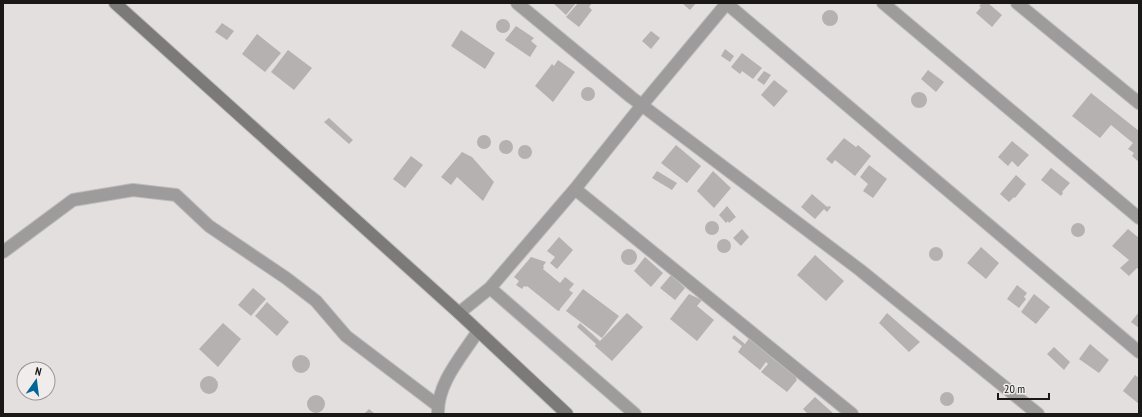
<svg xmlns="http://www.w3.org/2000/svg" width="1142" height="417" viewBox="0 0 1142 417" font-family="'PT Sans Narrow',sans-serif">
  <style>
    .building { fill: #b5b1b0 }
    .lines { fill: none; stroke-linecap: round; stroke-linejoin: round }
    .minor-casing { stroke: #bfbbba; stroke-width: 14 }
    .secondary-casing { stroke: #bfbbba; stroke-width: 14 }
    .minor { stroke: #9d9b9b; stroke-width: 12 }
    .secondary { stroke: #7c7a79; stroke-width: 12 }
  </style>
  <rect width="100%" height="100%" fill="#e3dfde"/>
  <!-- building -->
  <path class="building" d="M553,3H576L566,15Z
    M578,3H592L589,7L592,10L579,27L566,17Z
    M682,3H696L690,10Z
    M982,3H988L1002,15L992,27L976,13L981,7L979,6Z
    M822 18a8 8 0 1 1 16 0a8 8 0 1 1-16 0Z
    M496 26a7 7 0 1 1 14 0a7 7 0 1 1-14 0Z
    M222,23L234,31L227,40L215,32Z
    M516,26L534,38L531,41L537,46L530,57L505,40Z
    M461,30L495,53L485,69L451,46Z
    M651,31L660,38L651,49L642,41Z
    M257,34L281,53L265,72L242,54Z
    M725,49L734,56L730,62L721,56Z
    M288,50L312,68L294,90L271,72Z
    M742,53L762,68L753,79L742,71L740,74L731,67Z
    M558,60L575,72L553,102L535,86L552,64L554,66Z
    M928,70L944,82L936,92L921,79Z
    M764,71L771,75L764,85L757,80Z
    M774,80L788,91L774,107L761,95Z
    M581 94a7 7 0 1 1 14 0a7 7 0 1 1-14 0Z
    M911 100a8 8 0 1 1 16 0a8 8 0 1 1-16 0Z
    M1091,93L1139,131V162L1132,156L1134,153L1128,149L1133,143L1111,125L1100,138L1072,116Z
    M329,118L353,140L349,144L324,122Z
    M477 142a7 7 0 1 1 14 0a7 7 0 1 1-14 0Z
    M844,138L856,147L858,145L871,156L855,176L835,160L832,164L826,159Z
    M499 147a7 7 0 1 1 14 0a7 7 0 1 1-14 0Z
    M1012,141L1029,155L1018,167L1012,161L1008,166L998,157Z
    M518 152a7 7 0 1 1 14 0a7 7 0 1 1-14 0Z
    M676,145L701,166L687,183L661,163Z
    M462,152L472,157L494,182L483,201L457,177L451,185L441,177Z
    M411,156L423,165L405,188L393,179Z
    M869,165L887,179L873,198L863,191L868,184L860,177Z
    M1051,168L1070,183L1062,192L1063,193L1061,196L1041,180Z
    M657,171L677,183L672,190L652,178Z
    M713,171L731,188L714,208L697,191Z
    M1016,175L1026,184L1015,198L1014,197L1009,202L1000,194Z
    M812,194L826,206L828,207L829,206L831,207L827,212L824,209L815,219L801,207Z
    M727,206L736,217L729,223L728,221L726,223L719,215Z
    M705 228a7 7 0 1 1 14 0a7 7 0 1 1-14 0Z
    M1071 230a7 7 0 1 1 14 0a7 7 0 1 1-14 0Z
    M742,229L749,237L741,246L733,238Z
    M1128,229L1139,238V269L1137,268L1129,276L1120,268L1129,260L1112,246Z
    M559,237L573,250L557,269L550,263L555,257L547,251Z
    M717 246a7 7 0 1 1 14 0a7 7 0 1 1-14 0Z
    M981,247L999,263L986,279L967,263Z
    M929 254a7 7 0 1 1 14 0a7 7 0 1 1-14 0Z
    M621 257a8 8 0 1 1 16 0a8 8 0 1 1-16 0Z
    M815,255L844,281L826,301L797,275Z
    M531,257L546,262L543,266L544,267L543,269L560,283L565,277L574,284L569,290L573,293L560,309V311L559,310L558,311L527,286L526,287L524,286L522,289L516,285L519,281L514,277Z
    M645,257L663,273L651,287L634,271Z
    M671,275L685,288L675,300L660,288Z
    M1017,285L1027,293L1024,297L1026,299L1019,308L1007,299Z
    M253,288L266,299L251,316L238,305Z
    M583,289L619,316L602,338L566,311Z
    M689,294L702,300L697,306L714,320L697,341L670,319Z
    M1034,294L1050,307L1036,324L1021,312Z
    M267,302L289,322L277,336L255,316Z
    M1139,312V328L1131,322Z
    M627,313L643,327L612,361L595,346L596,344L577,327L580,323L600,341Z
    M887,313L920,342L909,352L879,323Z
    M223,323L241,339L218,367L199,349Z
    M734,335L745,344L750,337L773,354L771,357L797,377L796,379L797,380L787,392L761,372L768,364L766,362L760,370L738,352L742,346L732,338Z
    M1090,344L1109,360L1099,373L1079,359Z
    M1054,347L1070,362L1064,370L1047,354Z
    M292 364a9 9 0 1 1 18 0a9 9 0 1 1-18 0Z
    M1135,375L1139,378V404L1123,391Z
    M200 385a9 9 0 1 1 18 0a9 9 0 1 1-18 0Z
    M940 399a7 7 0 1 1 14 0a7 7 0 1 1-14 0Z
    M307 404a9 9 0 1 1 18 0a9 9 0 1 1-18 0Z
    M815,397L834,414H808L803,409Z
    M369,409L375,414H364Z"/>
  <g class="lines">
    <!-- minor casing -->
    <g class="minor-casing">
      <path id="minor" d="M517,3L631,97L860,270L1038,414
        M726,3L1139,352
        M883,3L1139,218
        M1017,3L1139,103
        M575,189L852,414
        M3,252L73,200L133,190L176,195L209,226L286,278L316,301L346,336L437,405
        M490,288L635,414
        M459,313L490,288L575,189L642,105L727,3
        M438,414C437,383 462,356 478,331"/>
    </g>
    <!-- secondary casing -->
    <g class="secondary-casing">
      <path id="secondary" d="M115,3L459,313L567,414"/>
    </g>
    <!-- minor -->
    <use href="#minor" class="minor"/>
    <!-- secondary -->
    <use href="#secondary" class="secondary"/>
  </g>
  <!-- border -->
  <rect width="1142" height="417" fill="none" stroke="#191817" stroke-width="8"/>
  <!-- north arrow -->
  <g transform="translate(36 381) rotate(14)"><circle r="19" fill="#f0eceb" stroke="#9a9796"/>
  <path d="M0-3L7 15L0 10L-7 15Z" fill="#036594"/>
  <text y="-6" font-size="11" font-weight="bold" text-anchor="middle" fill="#191817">N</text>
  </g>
  <!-- scale -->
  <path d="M998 393v6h51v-6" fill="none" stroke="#191817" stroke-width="2"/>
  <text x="1004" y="393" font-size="12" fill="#191817" stroke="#f0eceb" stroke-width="3" paint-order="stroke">20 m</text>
</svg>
